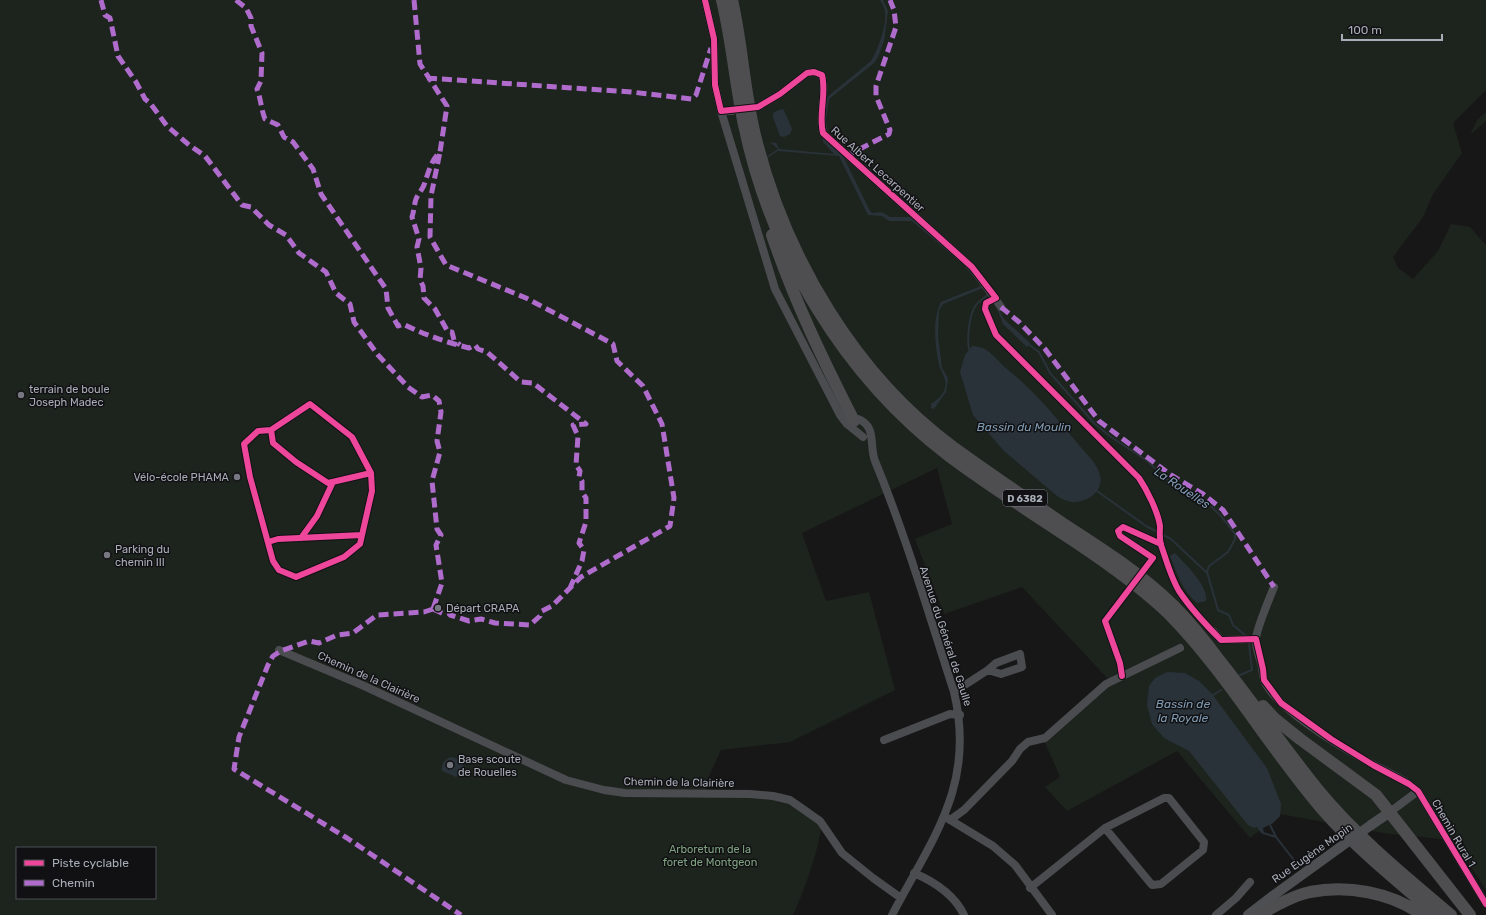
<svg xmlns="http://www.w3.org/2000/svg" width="1486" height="915" viewBox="0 0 1486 915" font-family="Rubik,sans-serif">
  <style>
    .green { fill: #1d241e; fill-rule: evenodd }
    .water { fill: #2a3239 }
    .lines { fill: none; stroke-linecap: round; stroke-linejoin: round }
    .stream { stroke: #2a3239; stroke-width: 2 }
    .minor { stroke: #4b4c50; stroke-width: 8 }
    .major { stroke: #4d4f52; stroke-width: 10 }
    .highway { stroke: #4e4e51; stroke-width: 12 }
    .major-bridge { stroke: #4d4f52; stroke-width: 10 }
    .quiet { stroke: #b06ccc; stroke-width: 5; stroke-dasharray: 10 5; stroke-linecap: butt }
    .cycleway-casing { stroke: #111113; stroke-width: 8 }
    .cycleway { stroke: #ed469a; stroke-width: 6 }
    .poi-dot { fill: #757880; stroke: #111113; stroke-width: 1.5 }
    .labels { text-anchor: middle; stroke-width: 3; stroke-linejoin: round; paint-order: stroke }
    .shield { fill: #111113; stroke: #7b7e86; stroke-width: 1 }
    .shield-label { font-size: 10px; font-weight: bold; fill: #a8adb8 }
    .street-label { font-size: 11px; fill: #a8adb8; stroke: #111113 }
    .poi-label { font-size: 11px; fill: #a8adb8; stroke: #111113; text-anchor: start }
    .park-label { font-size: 11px; fill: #7fa381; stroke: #111113 }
    .water-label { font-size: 12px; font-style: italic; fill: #7f9bb3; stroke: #111113 }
  </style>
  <rect width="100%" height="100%" fill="#171717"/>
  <!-- green -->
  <path class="green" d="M0,0H1486V90L1453,123L1462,153L1433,194L1423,217L1393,257L1398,268L1413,279L1438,251L1451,224L1470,227L1486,245V890L1469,864L1463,841L1389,834L1280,814L1250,838L1177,751L1067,811L1045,787L1060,777L1043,738L1109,680L1022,587L944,614L915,539L952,524L937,468L802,533L826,601L869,592L895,690L790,742L721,750L704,787L708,791C736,791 775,787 800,802C808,806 815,813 822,819C821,844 804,892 793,915H0ZM17,848H155V898H17Z
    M1486,112V121L1470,135L1477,120Z"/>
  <!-- water -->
  <path class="water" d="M880,0H883L888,11L884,41L878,57L874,63L829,99L826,120L828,135L824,131L826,98L871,61C878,49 887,26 885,12C885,8 882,3 880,0Z
    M781,109L784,110L792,129L790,134L784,137L780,136L773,117V113Z
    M823,135L827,138V142L843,156L870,211L872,213L882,212L890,217H912L970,265L994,300L1004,319L1030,343L1027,347L1003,324L997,308L983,288L943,304L939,310L938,336L942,368L948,378L947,386L946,392L934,409L931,408V404C935,401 942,396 944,391C949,380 941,374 939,364C935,346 932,320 941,302L981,286L964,265L912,221H889L882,216L868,215L839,156L778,151L767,158L766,157L778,149L770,142L776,143L779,149L834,154L823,142Z
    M972,346C977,346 982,347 986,350C995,355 1000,364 1008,370C1035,391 1057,419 1079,445C1086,454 1095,461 1099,472C1106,489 1089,503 1072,502C1066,501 1061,499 1056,495L1004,451L973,415L960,372L965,355Z
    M1175,553C1184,563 1209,586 1206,601L1197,603C1182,590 1177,574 1170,556Z
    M1167,672L1185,673L1199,681L1212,694L1267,768L1281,804L1280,816L1273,823L1263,828L1264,833H1261L1257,827L1254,828L1248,825L1189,751L1164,738L1152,724L1147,705L1149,686L1155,678Z
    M451,757L461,760L464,767L462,773L456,777L442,771C441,764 444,759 451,757Z"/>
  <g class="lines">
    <!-- stream -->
    <path class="stream" d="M1028,344L1039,352L1050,373L1095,424L1111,437L1146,460L1168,480L1203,499L1220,515L1235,534V539L1228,552L1209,566L1207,572L1218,610L1229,615L1233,625L1246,636
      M969,349C967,339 969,314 976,305C979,301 985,298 988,294
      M1097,491L1146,526L1171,539L1206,572
      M1240,675L1252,670L1249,642
      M1213,695L1221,690
      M1270,825L1276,837L1297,864
      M1263,833L1276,837"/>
    <!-- minor -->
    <path class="minor" d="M705,0L714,39L715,85L721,111L775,289L840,415L847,424L863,437
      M758,107L780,94L807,73L814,72L822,75C827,94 818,114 823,133L972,267L1001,307
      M721,111H732
      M847,424L858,419C877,426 869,446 875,461C906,536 929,615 954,692C976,785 933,837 892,915
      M1274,587C1270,597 1256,630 1256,639C1255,646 1259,656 1261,663C1263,669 1262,675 1264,680C1276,710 1345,749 1374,765C1389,773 1405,779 1418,791L1486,904
      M1213,631L1221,640L1256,639
      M279,650L362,685L566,780L604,790L625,793L750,794L773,796L790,800L820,821L842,853L873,878L901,898
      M954,692L988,670L996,663L1020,654L1022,667L1001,674L988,670
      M884,740L950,714L960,715
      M1390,812L1418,791
      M947,818L993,846L1015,865L1052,915
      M950,820L964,810L1012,761L1020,749L1028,742L1045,738L1106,684L1180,648
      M914,873C935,882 954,894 964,915
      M1030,888L1105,828L1164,798H1169L1204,842L1203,850L1161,884L1152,885L1105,828
      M1216,915L1236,898L1250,882"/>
    <!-- major -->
    <path class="major" d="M1371,825L1390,812
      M1248,915L1274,895L1339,848"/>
    <!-- highway -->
    <path class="highway" d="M722,0C732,41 735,83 744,125C771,254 844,376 949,456C989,486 1032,513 1074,541C1107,563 1140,586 1169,614C1227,673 1268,746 1322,809C1356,848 1397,881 1437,915
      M732,0C743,47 744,96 757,143C787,259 855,375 953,447C989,473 1026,498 1062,523C1101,548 1140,573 1174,606C1191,623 1206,642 1220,661C1254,704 1285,749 1319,791C1358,838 1405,876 1451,915
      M772,235C794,300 823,360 854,421
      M1263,706L1275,719L1300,739L1376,795L1470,915
      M1259,915C1275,906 1292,896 1310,892C1347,885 1391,892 1422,915"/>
    <!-- major-bridge -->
    <path class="major-bridge" d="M1339,848L1371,825"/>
    <!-- quiet -->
    <path class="quiet" d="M101,0L105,15L110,18L118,56L136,82L145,99L150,103L167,126L189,145L205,156L242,205L251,207L269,225L286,235L299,253L326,272L336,293L350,304L354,322L378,355L408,387L422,397L432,395L439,401L441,412L437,441L440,452L432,481L437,529L441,535L436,545L442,583L433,609
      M236,0L246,8L251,18V26L262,53L261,81L257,89C261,99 261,109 265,119L278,125L284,137L293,142L313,169L321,194L386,289L388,308L398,326L403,324C425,335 446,342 469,348L475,345L478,349L487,352L521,382L533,383L586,424L573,425L578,436L576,465L580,471L579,477L582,481V492L586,498V522L579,543L584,550L582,561L570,588
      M414,0L420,64L447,106L440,152C431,160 428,174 424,185C422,190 418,194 416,199C414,205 414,211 412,217L419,239L417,247L421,268L420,280L423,286L424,298L435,309L448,332H452L454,340L460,345
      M427,78L631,92L692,99L696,95L711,48
      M846,156L889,134L890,130L876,96V86L896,27L894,10L890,0
      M1001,307L1019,322L1045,349L1099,421L1171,475L1203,494L1223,510L1274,587
      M433,609L444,614L449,613L450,615L469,621L481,619L495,623L530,625L540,616L542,611L552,606L581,577L670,526L674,498L662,424L643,386L617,361L613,344L526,298L446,265L430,237L431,196L440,152
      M433,609L424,612L377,615L353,633L337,635L319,643L309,641L281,651L273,656L268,665L239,737L234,769L347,838L461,915"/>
    <!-- cycleway casing -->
    <g class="cycleway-casing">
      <path id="cycleway" d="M705,0L714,39L715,85L721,111L758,107L780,94L807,73L814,72L822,75C827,94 818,114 823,133L972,267L996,298L986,303L985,309L996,335L1139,478C1147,490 1158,512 1160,526C1160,533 1159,538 1161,545C1166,559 1171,578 1179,591C1191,609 1206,625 1221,640L1256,639L1263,669L1264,680L1281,703L1331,739L1373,765L1409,784L1418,791L1486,904
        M271,430L273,443L296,462L328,483L371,473L372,491L360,544L344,557L296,577L279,570L273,561L250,477L244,444L258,431Z
        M271,430L310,404L352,437L371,473
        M301,538L317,516L333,482
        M268,542L278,539L362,535
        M1122,676L1120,663L1105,621L1153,558L1120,536L1118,531L1123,527L1161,544"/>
    </g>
    <!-- cycleway -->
    <use href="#cycleway" class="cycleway"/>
  </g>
  <!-- markers -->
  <g class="poi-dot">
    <circle cx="21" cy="395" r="4"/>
    <circle cx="237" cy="477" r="4"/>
    <circle cx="107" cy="555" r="4"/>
    <circle cx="438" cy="608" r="4"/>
    <circle cx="450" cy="765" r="4"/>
  </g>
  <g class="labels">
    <!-- shield labels -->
    <rect class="shield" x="1003" y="490" width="44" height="16" rx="3"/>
    <g class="shield-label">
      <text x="1025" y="502">D 6382</text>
    </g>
    <!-- street labels -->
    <g class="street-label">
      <text transform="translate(878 169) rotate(42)" y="4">Rue Albert Lecarpentier</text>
      <text transform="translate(946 636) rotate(72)" y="4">Avenue du Général de Gaulle</text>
      <text transform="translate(369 677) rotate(24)" y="4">Chemin de la Clairière</text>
      <text transform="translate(679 782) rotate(1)" y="4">Chemin de la Clairière</text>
      <text transform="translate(1454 833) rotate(60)" y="4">Chemin Rural 1</text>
      <text transform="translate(1312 853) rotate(-35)" y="4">Rue Eugène Mopin</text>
    </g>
    <!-- poi labels -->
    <g class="poi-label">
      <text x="29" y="393">terrain de boule<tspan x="29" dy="13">Joseph Madec</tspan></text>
      <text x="229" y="481" text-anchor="end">Vélo-école PHAMA</text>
      <text x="115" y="553">Parking du<tspan x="115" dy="13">chemin III</tspan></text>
      <text x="446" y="612">Départ CRAPA</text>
      <text x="458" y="763">Base scoute<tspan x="458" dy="13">de Rouelles</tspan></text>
    </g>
    <!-- park labels -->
    <g class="park-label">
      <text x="710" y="853">Arboretum de la<tspan x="710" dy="13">foret de Montgeon</tspan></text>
    </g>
    <!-- water labels -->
    <g class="water-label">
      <text x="1024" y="431">Bassin du Moulin</text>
      <text transform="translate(1182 488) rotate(34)" y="4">La Rouelles</text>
      <text x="1183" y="708">Bassin de<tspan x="1183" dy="14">la Royale</tspan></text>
    </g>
  </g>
  <!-- legend -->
  <rect x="16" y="847" width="140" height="52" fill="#111113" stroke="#4d4f55"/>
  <rect x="24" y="860" width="20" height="6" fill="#ed469a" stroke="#4d4f55"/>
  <text x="52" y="867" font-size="12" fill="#a8adb8">Piste cyclable</text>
  <rect x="24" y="880" width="20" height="6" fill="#b06ccc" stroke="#4d4f55"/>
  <text x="52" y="887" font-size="12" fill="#a8adb8">Chemin</text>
  <!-- scale -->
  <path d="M1342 34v6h100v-6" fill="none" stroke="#a8adb8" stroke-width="2"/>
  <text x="1348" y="34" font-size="12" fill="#a8adb8" stroke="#111113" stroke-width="3" paint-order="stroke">100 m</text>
</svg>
